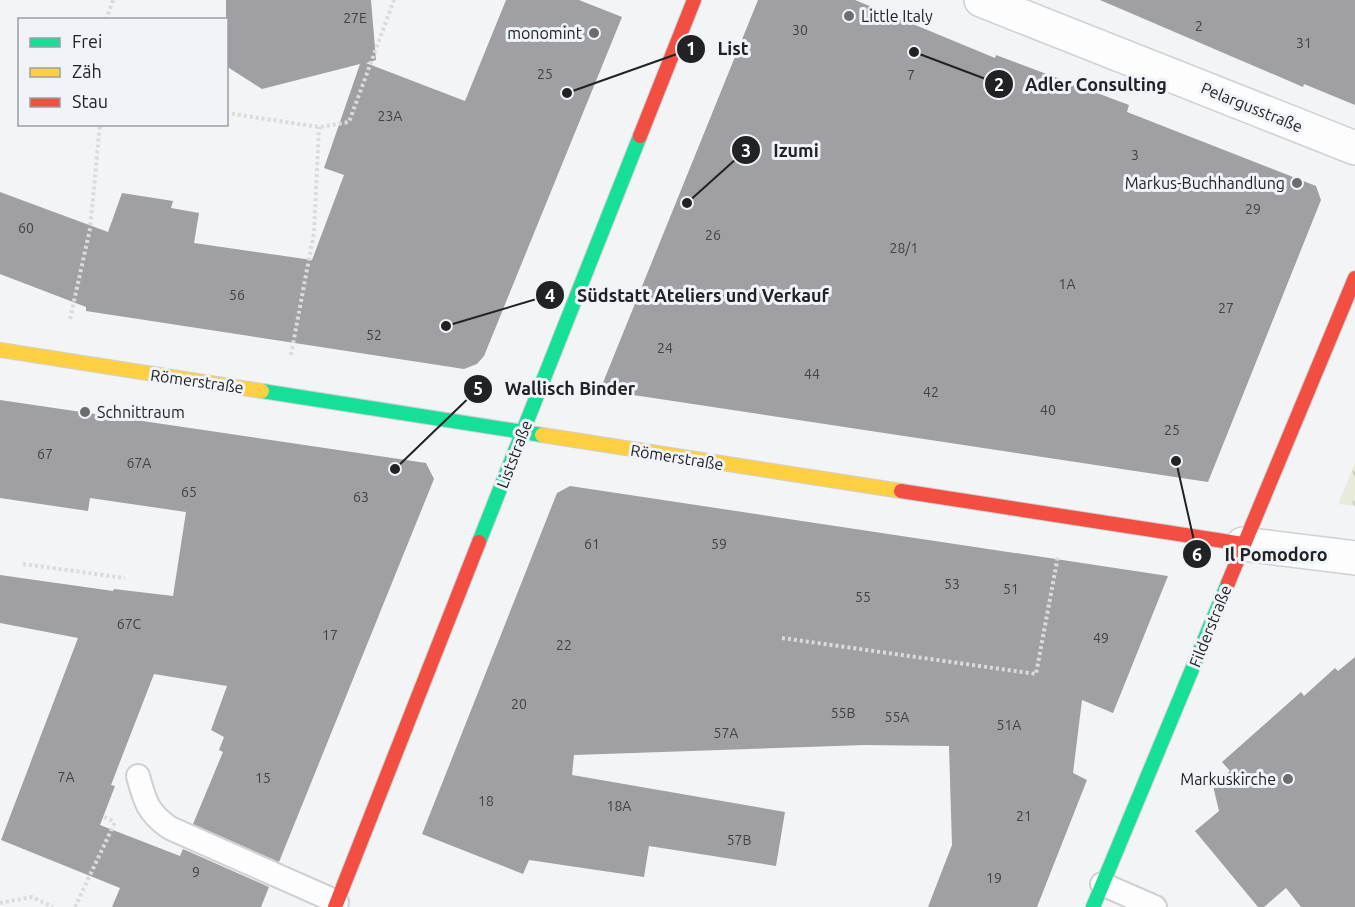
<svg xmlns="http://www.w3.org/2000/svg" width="1355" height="907" viewBox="0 0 1355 907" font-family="Ubuntu,sans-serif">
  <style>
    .park { fill: url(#park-tufts) }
    .building { fill: #a09fa4 }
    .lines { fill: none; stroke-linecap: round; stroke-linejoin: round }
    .lane-casing { stroke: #ced0d2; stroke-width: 26 }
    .street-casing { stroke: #ced0d2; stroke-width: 36 }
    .fast-casing { stroke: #ced0d2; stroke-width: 16 }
    .slow-casing { stroke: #ced0d2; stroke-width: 16 }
    .jam-casing { stroke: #ced0d2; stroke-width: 16 }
    .path { stroke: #dbdbdc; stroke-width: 4; stroke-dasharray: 3 3; stroke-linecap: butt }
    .lane { stroke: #fdfdfe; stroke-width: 22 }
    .street { stroke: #fdfdfe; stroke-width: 33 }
    .fast { stroke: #16e098; stroke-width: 14 }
    .slow { stroke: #ffcf43; stroke-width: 14 }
    .jam { stroke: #f24e42; stroke-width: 14 }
    .poi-dot { fill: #6a6c6e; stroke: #f0f3f8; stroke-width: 2 }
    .labels { text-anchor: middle; stroke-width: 6; stroke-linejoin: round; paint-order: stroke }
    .number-label { font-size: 14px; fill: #414144 }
    .poi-label { font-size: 16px; fill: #212224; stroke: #f0f3f8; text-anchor: end }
    .street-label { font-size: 16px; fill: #212224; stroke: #f0f3f8 }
    .leader { fill: none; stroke: #212224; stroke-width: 2 }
    .callout-dot { fill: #212224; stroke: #f0f3f8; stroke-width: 2 }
    .mark-label { font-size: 18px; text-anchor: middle; font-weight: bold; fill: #fff }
    .callout-label { font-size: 18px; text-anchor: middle; font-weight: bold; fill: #212224; stroke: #f0f3f8; stroke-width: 6; stroke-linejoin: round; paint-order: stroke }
  </style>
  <defs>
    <pattern id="park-tufts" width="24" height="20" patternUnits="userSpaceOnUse" patternTransform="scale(1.5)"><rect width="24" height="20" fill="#e8ebdc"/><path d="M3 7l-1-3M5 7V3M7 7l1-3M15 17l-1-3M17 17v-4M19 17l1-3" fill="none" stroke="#c7c9bd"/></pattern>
  </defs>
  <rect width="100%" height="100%" fill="#f2f4f6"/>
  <!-- park -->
  <path class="park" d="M1355,463V506L1338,504Z"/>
  <!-- building -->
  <path class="building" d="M226,0H371L376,60L366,63L465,101L506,0H579L622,17L484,356L477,364L464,369L86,311V307L0,274V192L108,232L122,193L173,201L171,208L199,213L194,243L312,260L344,175L324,168L360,64L262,89L226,66Z
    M758,0H855L995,58L996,55L1129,105L1127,112L1316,186L1321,200L1208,482L600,390Z
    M1100,0H1355V105L1304,84L1303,87Z
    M0,400L426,463L434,479L279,862L193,824L223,752L219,750L224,737L211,730L227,686L154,674L111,785L115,786L100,825L180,856L183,849L269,887L261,907H112L120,888L1,840L78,638L0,623V575L113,591L114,589L173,596L186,512L90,498L88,511L0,498Z
    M570,486L1168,576L1113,713L1082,700L1073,773L1087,780L1037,907H928L952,845L949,746L865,745L574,755L572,775L785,812L776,866L649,846L644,877L529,860L523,874L422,834L557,493Z
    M1355,657V907H1301L1286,888L1264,907H1258L1195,831L1219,811L1213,786L1230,771L1222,762L1301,692L1304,696L1335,668L1338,671Z"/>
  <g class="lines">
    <!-- lane casing -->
    <g class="lane-casing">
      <path id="lane" d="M138,776C145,802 148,813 170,828L337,902
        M1102,884L1155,907"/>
    </g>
    <!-- street casing -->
    <g class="street-casing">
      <path id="street" d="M981,0L1355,148
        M1243,544L1355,558"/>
    </g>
    <!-- fast casing -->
    <g class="fast-casing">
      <path id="fast" d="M262,391L542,435
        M479,542L640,136
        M1093,907L1228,583"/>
    </g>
    <!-- slow casing -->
    <g class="slow-casing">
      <path id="slow" d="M0,350L262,391
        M542,435L901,491"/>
    </g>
    <!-- jam casing -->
    <g class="jam-casing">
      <path id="jam" d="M640,136L694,0
        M901,491L1243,544
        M1228,583L1355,278
        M335,907L479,542"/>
    </g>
    <!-- path -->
    <path class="path" d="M106,20L113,0
      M226,113L319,127L349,122L394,0
      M70,319L90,229L100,124
      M291,355L314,232L319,127
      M23,564L125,578
      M782,638L1036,674L1058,556
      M104,817L113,821
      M0,903L32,897L53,907
      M75,907L115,822"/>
    <!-- lane -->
    <use href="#lane" class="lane"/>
    <!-- street -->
    <use href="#street" class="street"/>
    <!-- fast -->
    <use href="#fast" class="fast"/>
    <!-- slow -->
    <use href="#slow" class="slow"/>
    <!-- jam -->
    <use href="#jam" class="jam"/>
  </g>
  <!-- markers -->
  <g class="poi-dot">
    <circle cx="849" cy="16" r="6"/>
    <circle cx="594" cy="33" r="6"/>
    <circle cx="1297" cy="183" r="6"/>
    <circle cx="85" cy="412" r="6"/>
    <circle cx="1288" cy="779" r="6"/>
  </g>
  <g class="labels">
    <!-- number labels -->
    <g class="number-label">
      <text x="355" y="23">27E</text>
      <text x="1199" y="31">2</text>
      <text x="800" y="35">30</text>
      <text x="1304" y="48">31</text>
      <text x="545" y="79">25</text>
      <text x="911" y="80">7</text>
      <text x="390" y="121">23A</text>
      <text x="1135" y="160">3</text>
      <text x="1253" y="214">29</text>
      <text x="26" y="233">60</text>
      <text x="713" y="240">26</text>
      <text x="904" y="253">28/1</text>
      <text x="1067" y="289">1A</text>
      <text x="237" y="300">56</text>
      <text x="1226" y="313">27</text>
      <text x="374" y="340">52</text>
      <text x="665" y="353">24</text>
      <text x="812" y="379">44</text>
      <text x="931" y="397">42</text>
      <text x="1048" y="415">40</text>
      <text x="1172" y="435">25</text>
      <text x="45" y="459">67</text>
      <text x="139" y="468">67A</text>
      <text x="189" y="497">65</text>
      <text x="361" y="502">63</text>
      <text x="592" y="549">61</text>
      <text x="719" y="549">59</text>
      <text x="952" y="589">53</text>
      <text x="1011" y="594">51</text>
      <text x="863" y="602">55</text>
      <text x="129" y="629">67C</text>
      <text x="330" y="640">17</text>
      <text x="1101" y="643">49</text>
      <text x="564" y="650">22</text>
      <text x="519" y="709">20</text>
      <text x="843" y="718">55B</text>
      <text x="897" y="722">55A</text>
      <text x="1009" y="730">51A</text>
      <text x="726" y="738">57A</text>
      <text x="66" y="782">7A</text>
      <text x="263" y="783">15</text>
      <text x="486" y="806">18</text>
      <text x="619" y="811">18A</text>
      <text x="1024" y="821">21</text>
      <text x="739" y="845">57B</text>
      <text x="196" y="877">9</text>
      <text x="994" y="883">19</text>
    </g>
    <!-- poi labels -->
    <g class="poi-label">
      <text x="861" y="22" text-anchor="start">Little Italy</text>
      <text x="582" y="39">monomint</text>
      <text x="1285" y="189">Markus-Buchhandlung</text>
      <text x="97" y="418" text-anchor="start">Schnittraum</text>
      <text x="1276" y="785">Markuskirche</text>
    </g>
    <!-- street labels -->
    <g class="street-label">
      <text transform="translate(1252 107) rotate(22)" y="6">Pelargusstraße</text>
      <text transform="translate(197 381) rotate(8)" y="6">Römerstraße</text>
      <text transform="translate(514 454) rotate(-69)" y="6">Liststraße</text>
      <text transform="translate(677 457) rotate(9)" y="6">Römerstraße</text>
      <text transform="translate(1210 626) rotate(-68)" y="6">Filderstraße</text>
    </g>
  </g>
  <!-- callouts -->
  <path class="leader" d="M567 93L691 49M914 52L999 84M687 203L746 150M446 326L550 295M395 469L478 389M1176 461L1197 554"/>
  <g class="callout-dot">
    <circle cx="567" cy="93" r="6"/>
    <circle cx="914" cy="52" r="6"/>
    <circle cx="687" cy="203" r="6"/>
    <circle cx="446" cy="326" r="6"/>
    <circle cx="395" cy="469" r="6"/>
    <circle cx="1176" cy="461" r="6"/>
    <circle cx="691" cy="49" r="15"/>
    <circle cx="999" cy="84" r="15"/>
    <circle cx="746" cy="150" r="15"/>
    <circle cx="550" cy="295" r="15"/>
    <circle cx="478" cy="389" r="15"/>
    <circle cx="1197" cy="554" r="15"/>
  </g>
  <g class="mark-label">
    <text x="691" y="55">1</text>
    <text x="999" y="91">2</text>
    <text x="746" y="157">3</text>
    <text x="550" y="302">4</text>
    <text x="478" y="395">5</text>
    <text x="1197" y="561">6</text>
  </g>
  <g class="callout-label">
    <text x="733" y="55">List</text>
    <text x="1096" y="91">Adler Consulting</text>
    <text x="796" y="157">Izumi</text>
    <text x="703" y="302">Südstatt Ateliers und Verkauf</text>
    <text x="570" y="395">Wallisch Binder</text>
    <text x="1276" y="561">Il Pomodoro</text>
  </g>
  <!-- legend -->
  <rect x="18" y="18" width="210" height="108" fill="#f0f3f8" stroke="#9d9fa3" stroke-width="1.5"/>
  <rect x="30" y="38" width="30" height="9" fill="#16e098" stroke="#9d9fa3" stroke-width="1.5"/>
  <text x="72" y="48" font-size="18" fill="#212224">Frei</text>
  <rect x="30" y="68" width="30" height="9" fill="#ffcf43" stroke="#9d9fa3" stroke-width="1.5"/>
  <text x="72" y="78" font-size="18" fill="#212224">Zäh</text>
  <rect x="30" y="98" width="30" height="9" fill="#f24e42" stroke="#9d9fa3" stroke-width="1.5"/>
  <text x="72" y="108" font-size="18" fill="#212224">Stau</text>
</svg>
